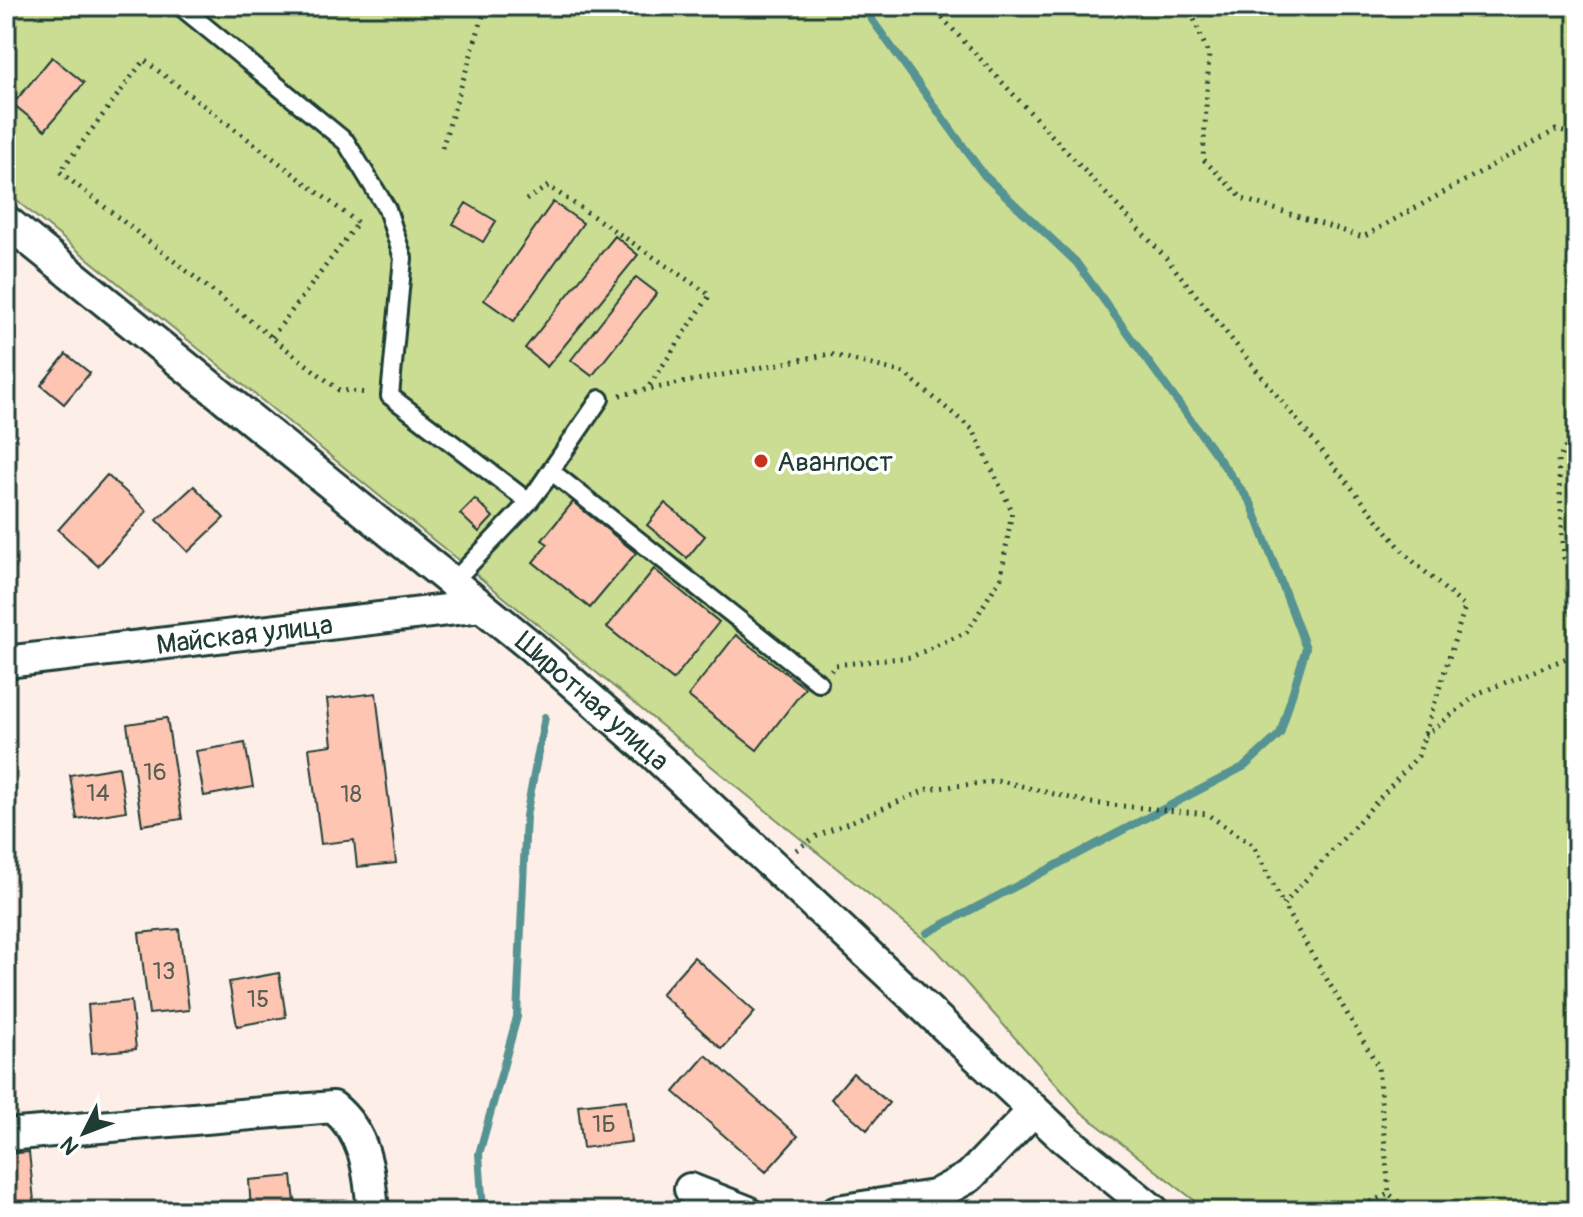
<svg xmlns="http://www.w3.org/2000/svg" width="1583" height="1217" viewBox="0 0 1583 1217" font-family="Pangolin,sans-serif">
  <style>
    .green { fill: #cbdd92; stroke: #758d63; stroke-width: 2 }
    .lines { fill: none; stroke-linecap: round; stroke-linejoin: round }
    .stream { stroke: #579393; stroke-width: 8 }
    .building { fill: #fdc5b2; stroke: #1f3d34; stroke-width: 2 }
    .lane-casing { stroke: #1f3d34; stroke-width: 22 }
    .street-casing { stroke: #1f3d34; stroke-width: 36 }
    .path { stroke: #1f3d34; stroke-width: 5; stroke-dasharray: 2 6; stroke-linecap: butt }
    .lane { stroke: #fff; stroke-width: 16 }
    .street { stroke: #fff; stroke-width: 30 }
    .poi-dot { fill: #c8321e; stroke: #fff; stroke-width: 3 }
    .labels { text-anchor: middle; stroke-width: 7; stroke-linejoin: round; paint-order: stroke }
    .number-label { font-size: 24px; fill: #565f54 }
    .poi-label { font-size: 28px; fill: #1f3d34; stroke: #fff; text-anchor: start }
    .street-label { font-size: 28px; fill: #1f3d34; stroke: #fff }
  </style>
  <rect width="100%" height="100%" fill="#feeee8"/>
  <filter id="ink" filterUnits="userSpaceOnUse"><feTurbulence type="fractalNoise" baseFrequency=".0125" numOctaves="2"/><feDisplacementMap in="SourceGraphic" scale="16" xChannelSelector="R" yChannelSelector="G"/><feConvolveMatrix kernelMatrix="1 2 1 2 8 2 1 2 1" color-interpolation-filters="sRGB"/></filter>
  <g filter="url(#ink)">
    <!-- green -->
    <path class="green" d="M6,6H1577V1211H1208L1081,1112L936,949L6,192Z"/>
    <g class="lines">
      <!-- stream -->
      <path class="stream" d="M862,6L984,175L1076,262L1251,503L1306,648L1280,734L1245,766L927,933
        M483,1211L479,1154L517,1017L526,816L545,717"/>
    </g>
    <!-- building -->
    <path class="building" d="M52,57L84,83L45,130L13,104Z
      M553,202L583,223L514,321L484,300Z
      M466,203L496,221L483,242L453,224Z
      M615,236L638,255L547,367L525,348Z
      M636,277L657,293L592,376L571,360Z
      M66,354L90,373L64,404L41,385Z
      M107,475L147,511L98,566L58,530Z
      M194,486L224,518L188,552L157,520Z
      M475,499L493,517L479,532L460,514Z
      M573,502L636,553L590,608L533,562L548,544L542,540Z
      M665,503L705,536L687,558L647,525Z
      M654,569L719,622L673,680L607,627Z
      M736,635L805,688L757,750L688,696Z
      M376,693L396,863L357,867L354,840L321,844L309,748L332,745L327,699Z
      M167,718L182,819L142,825L127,724Z
      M245,743L253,787L204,796L196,751Z
      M119,767L126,811L77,819L70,775Z
      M179,929L189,1010L149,1014L139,933Z
      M694,957L755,1012L722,1049L661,994Z
      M279,973L286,1017L237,1026L229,982Z
      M131,1001L136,1049L92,1053L88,1005Z
      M706,1055L798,1136L766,1172L674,1092Z
      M853,1073L889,1103L867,1130L831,1099Z
      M626,1100L631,1142L583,1148L578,1105Z
      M29,1152L35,1211H6V1154Z
      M292,1176L296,1211H251L249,1180Z"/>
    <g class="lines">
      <!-- lane casing -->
      <g class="lane-casing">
        <path id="lane" d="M180,6L346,142L387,209L403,258L390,396L529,502L552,472L819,683
          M452,583L529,502L600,399"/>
      </g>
      <!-- street casing -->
      <g class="street-casing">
        <g id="street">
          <path id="s1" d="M6,221L532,647L657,757L1064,1138L1154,1211"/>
          <path id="s2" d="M6,662L481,606"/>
          <path d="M6,1135L333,1107C366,1134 369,1170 373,1211"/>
          <path d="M690,1189L746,1211"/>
          <path d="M837,1211L934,1196L969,1177L1034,1110"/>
        </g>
      </g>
      <!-- path -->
      <path class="path" d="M931,6L1166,258L1406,555L1465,607L1418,756L1283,905L1378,1066L1389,1194L1410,1211
        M1198,6L1192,14L1209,56L1203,159L1243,199L1363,237L1556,130L1577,135
        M1456,6L1496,11L1508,6
        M442,148L486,6
        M526,200L548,186L710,295L647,389
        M272,337L358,223L144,60L60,172L339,390L369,393
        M620,395L830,354L904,373L973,430L1012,511L1001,577L967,632L911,657L835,665L831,670
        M1577,426L1558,461L1564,558L1577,568
        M1425,736L1479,693L1577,654
        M796,850L815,837L928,789L1001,781L1091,803L1207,814L1254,846L1283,905
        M1348,1211L1389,1194"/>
      <!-- lane -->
      <use href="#lane" class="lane"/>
      <!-- street -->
      <use href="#street" class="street"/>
    </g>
  </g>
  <!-- markers -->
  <circle class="poi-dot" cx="761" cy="461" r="8"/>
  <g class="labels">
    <!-- number labels -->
    <g class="number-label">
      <text x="155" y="780">16</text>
      <text x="98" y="801">14</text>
      <text x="351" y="802">18</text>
      <text x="164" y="979">13</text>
      <text x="258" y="1007">15</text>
      <text x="604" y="1132">1Б</text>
    </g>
    <!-- poi labels -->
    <g class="poi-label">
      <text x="777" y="471">Аванпост</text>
    </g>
    <!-- street labels -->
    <g class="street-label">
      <text dy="10" stroke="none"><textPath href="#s2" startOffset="240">Майская улица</textPath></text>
      <text dy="10" stroke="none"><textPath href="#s1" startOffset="758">Широтная улица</textPath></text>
    </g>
  </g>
  <!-- margin -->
  <rect width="1583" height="1217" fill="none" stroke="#fff" stroke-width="32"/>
  <rect x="16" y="16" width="1551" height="1185" fill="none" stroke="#1f3d34" stroke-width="3" filter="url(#ink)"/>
  <!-- north arrow -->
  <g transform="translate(84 1133) rotate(228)" stroke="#ffffff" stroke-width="6" paint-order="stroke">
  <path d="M0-6L14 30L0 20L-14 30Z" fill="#1f3d34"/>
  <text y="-12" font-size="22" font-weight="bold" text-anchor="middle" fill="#1f3d34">N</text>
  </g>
</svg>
